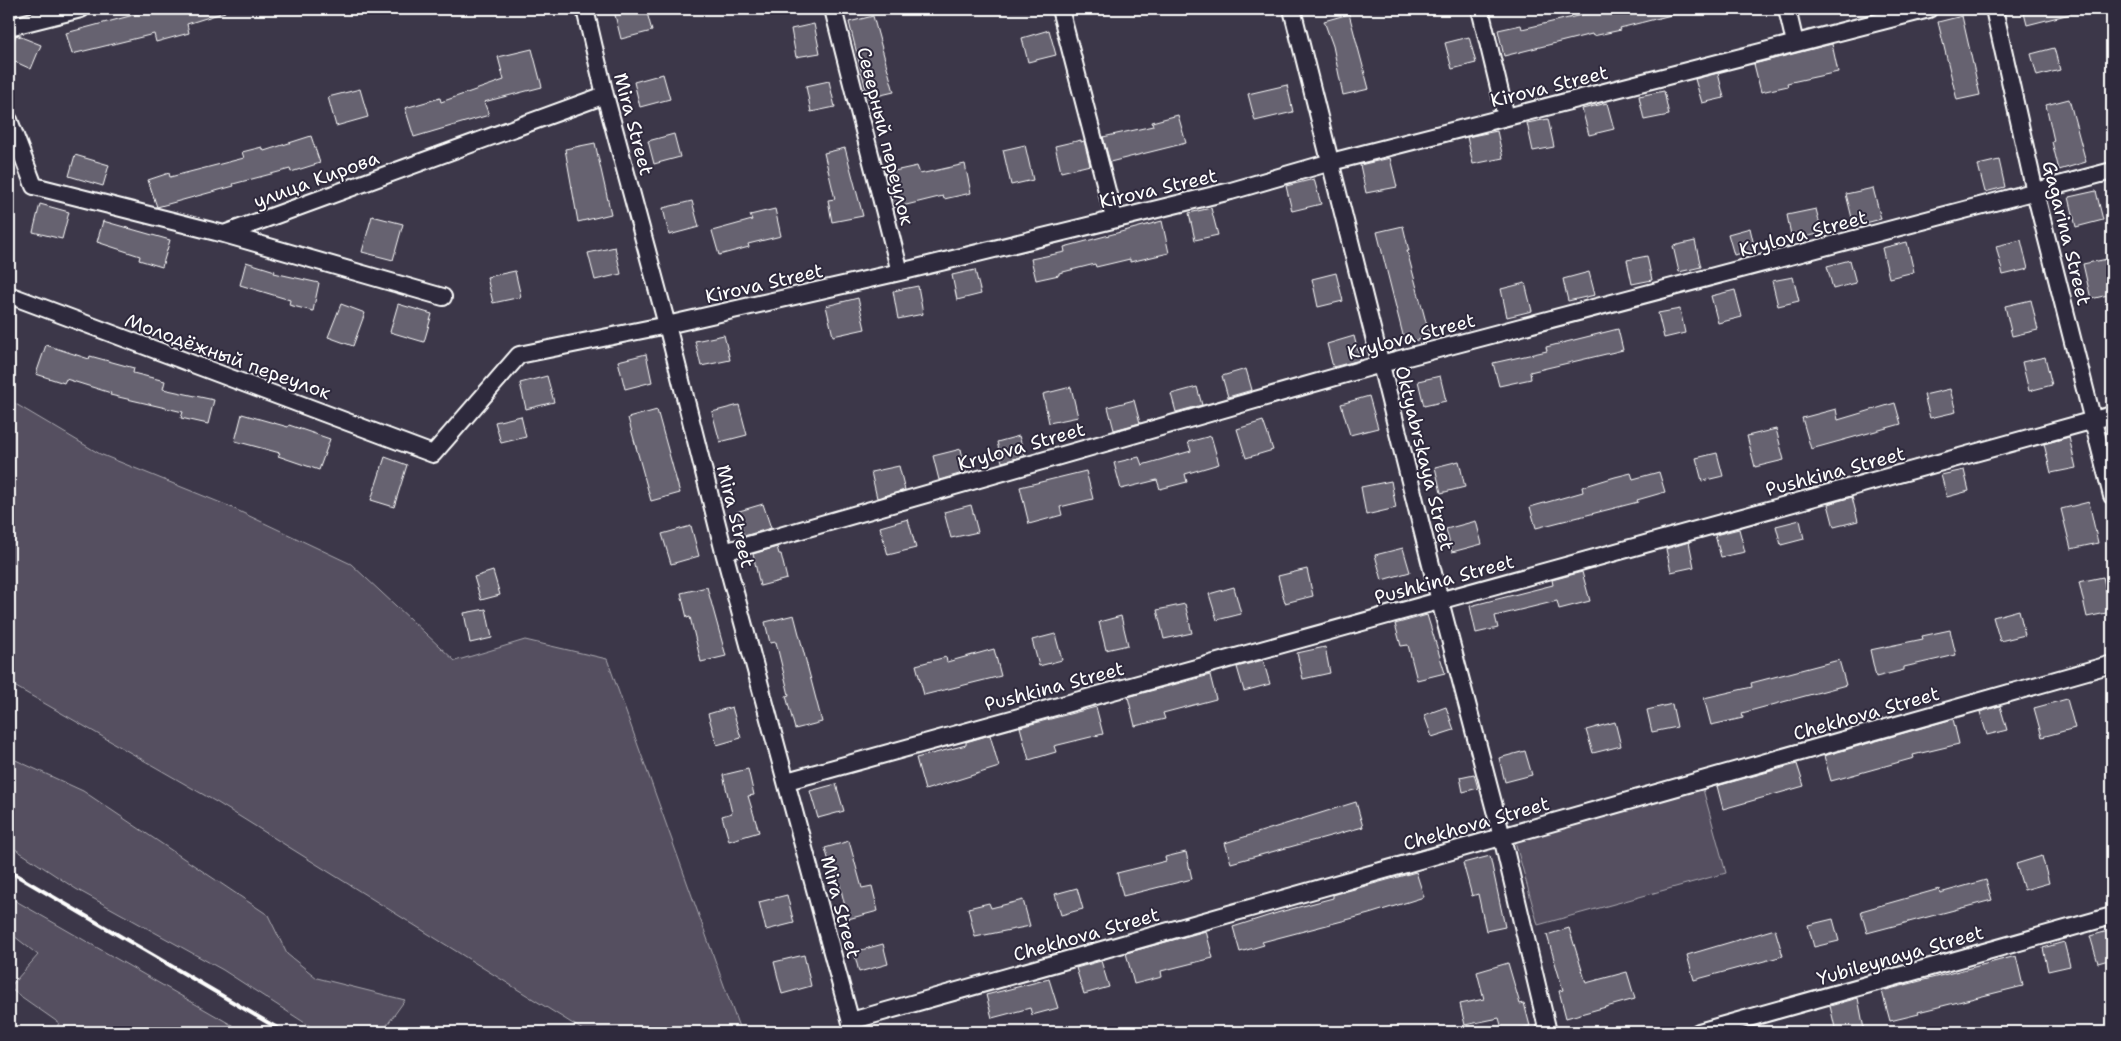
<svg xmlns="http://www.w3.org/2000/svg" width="2121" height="1041" viewBox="0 0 2121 1041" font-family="'Shantell Sans',sans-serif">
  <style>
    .green { fill: #555060; stroke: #aaa8b0 }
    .building { fill: #666270; stroke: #fff }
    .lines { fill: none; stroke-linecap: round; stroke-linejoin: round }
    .street-casing { stroke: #fff; stroke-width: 20 }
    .street { stroke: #2f2a3d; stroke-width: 16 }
    .rail { stroke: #fff; stroke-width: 4 }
    .labels { text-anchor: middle; stroke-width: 4; stroke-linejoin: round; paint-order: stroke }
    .street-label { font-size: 19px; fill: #fff; stroke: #2f2a3d }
  </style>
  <rect width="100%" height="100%" fill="#3c3749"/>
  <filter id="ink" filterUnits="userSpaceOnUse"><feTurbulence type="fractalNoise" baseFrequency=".02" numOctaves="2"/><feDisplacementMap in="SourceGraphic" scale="10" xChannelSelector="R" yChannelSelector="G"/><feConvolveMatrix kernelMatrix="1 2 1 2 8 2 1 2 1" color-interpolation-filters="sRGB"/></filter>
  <g filter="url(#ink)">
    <!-- green -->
    <path class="green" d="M9,400L100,454L226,505L351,564L455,661L525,640L607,659L740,1030L737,1032H586L218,803L9,683Z
      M9,757L83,791L268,915L287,954L317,978L405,1000L382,1032H319L223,970L76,889L9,845Z
      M1701,782L1726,873L1538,925L1513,834Z
      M9,897L244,1032H54L59,1023L9,988L38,955L14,936L9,938Z"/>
    <!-- building -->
    <path class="building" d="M156,9H224L225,12L187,24L189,33L156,42L154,34L72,54L66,33Z
      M623,9H646L652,31L621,39L614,11Z
      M1607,9H1675V14L1620,28L1621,30L1593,36L1592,34L1504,56L1498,30L1521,25L1522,29Z
      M2023,9H2070V14L2027,25Z
      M1349,14L1369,89L1343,95L1333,46L1324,21Z
      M873,16L894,92L868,98L849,22Z
      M1962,16L1980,95L1957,100L1938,22Z
      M814,24L820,53L796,57L791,29Z
      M1049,30L1056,55L1028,62L1022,38Z
      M16,35L41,45L31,69L9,59V53Z
      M1469,37L1476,63L1452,69L1445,43Z
      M1832,44L1838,72L1787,83L1788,86L1761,92L1754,64Z
      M2054,48L2060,70L2037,76L2031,54Z
      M532,49L542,87L484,102L489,115L414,137L405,108L440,98L441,102L504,80L498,57Z
      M1718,73L1724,98L1702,103L1695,79Z
      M663,74L670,99L640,107L634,82Z
      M829,81L835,107L811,112L806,86Z
      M1287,85L1293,112L1255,121L1248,94Z
      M360,89L368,117L336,126L328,97Z
      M1664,91L1669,115L1644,120L1639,96Z
      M2069,99L2086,162L2059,170L2052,142L2054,141L2046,105Z
      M1607,103L1614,129L1589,135L1582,109Z
      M1178,115L1186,143L1110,162L1103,137L1153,126L1152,122Z
      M1548,119L1554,147L1533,151L1527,123Z
      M1497,131L1503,158L1473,164L1467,137Z
      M674,134L680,157L654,164L648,141Z
      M311,136L320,163L291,172L290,169L233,184L234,186L157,207L148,180L169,173L170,177L244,158L242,152L262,147L264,151Z
      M1081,140V142L1084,141L1090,165L1061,172L1055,146Z
      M595,143L611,214L578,222L565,149Z
      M1025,145L1033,180L1011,185L1003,150Z
      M845,148L863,216L832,222L828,200L835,199L824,153Z
      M75,155L109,165L103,186L69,176Z
      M1390,158L1397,187L1366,193L1360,165Z
      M1999,160L2005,187L1985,192L1978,165Z
      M965,164L971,193L944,199L943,196L894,208L885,173L917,166L920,174Z
      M1314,179L1321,204L1292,211L1286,186Z
      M1873,188L1881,219L1854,226L1846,194Z
      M2096,191L2103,220L2076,227L2069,197Z
      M692,201L699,227L669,235L663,208Z
      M40,204L69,212L62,239L33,232Z
      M1211,208L1218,235L1195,240L1189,213Z
      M775,209L781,236L748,244L749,247L719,255L712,231L752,220L750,215Z
      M1816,209L1822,233L1792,240L1787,215Z
      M372,216L403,224L393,260L362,252Z
      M103,221L170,240L162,267L139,260L140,256L97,242Z
      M1162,221L1169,253L1130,262V259L1096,267L1095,264L1059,273V275L1036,280L1031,259L1065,252L1064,247Z
      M1403,226L1409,251H1407L1430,337L1405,343L1377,232Z
      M1750,228L1755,250L1734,255L1728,234Z
      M2021,240L2028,269L2003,275L1996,246Z
      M1695,241L1701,267L1679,272L1673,246Z
      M1907,242L1914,272L1889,278L1882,248Z
      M615,247L621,274L595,280L588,253Z
      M1647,256L1652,280L1632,284L1627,260Z
      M2112,258V294L2091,299L2083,264Z
      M1850,260L1856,283L1833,289L1827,266Z
      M246,262L275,271L274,273L319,283L313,311L289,305L290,300L240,285Z
      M975,270L981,294L957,300L952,275Z
      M515,271L521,297L493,303L487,277Z
      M1589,272L1595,295L1568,301L1563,279Z
      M1336,273L1343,301L1318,307L1312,279Z
      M1793,277L1799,301L1778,306L1772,281Z
      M1525,283L1532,311L1507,317L1501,289Z
      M918,286L923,314L898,319L893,291Z
      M1735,290L1742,317L1718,323L1711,296Z
      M858,298L865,329L833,336L826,306Z
      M2031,300L2038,330L2012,336L2005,306Z
      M341,304L365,313L353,346L328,337Z
      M398,304L432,314L424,342L390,332Z
      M1680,309L1685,333L1664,338L1658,313Z
      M1618,329L1623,350L1530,372L1531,379L1499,386L1493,363L1547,351L1546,347Z
      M724,335L730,360L701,366L695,341Z
      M1354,336L1360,360L1333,367L1327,344Z
      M46,345L89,359L90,356L134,368L133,373L165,381L163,389L214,400L208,424L181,418L183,412L110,395L111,393L66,379L64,383L36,374Z
      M646,354L652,382L625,389L618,361Z
      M2045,357L2052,385L2029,391L2022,362Z
      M1246,369L1252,390L1228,397L1222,376Z
      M547,376L554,402L526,409L520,383Z
      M1440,376L1446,401L1424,406L1418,381Z
      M1071,387L1078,417L1049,423L1043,394Z
      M1197,387L1202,405L1176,412L1171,394Z
      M1950,389L1956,412L1930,418L1924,395Z
      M1369,396L1378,428L1350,435L1341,404Z
      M1134,400L1140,423L1114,430L1108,407Z
      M1895,403L1901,424L1811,449L1802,418L1836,409L1838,420Z
      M739,405L747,435L720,442L712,412Z
      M657,410L680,493L651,501L628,418Z
      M242,414L288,427L289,425L330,439L319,470L278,456L280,453L235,441Z
      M521,416L526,437L501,443L495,422Z
      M1263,421L1273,450L1246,458L1237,429Z
      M1776,429L1784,460L1755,467L1747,436Z
      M1019,436L1025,456L1002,462L997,442Z
      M1211,436L1219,464L1185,474L1187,482L1160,489L1157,480L1121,489L1114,463L1139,457L1142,465L1191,451L1188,442Z
      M2069,437L2076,468L2051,473L2044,444Z
      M961,449L966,472L939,480L933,456Z
      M1717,453L1723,476L1702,481L1696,458Z
      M385,457L407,465L394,507L371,500Z
      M1459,461L1465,487L1441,493L1435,467Z
      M899,466L905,490L877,498L871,472Z
      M1964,470L1969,491L1947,497L1941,475Z
      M1086,471L1093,499L1060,507L1062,515L1029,524L1020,487Z
      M1659,472L1665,492L1637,500L1638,502L1536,528L1530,507L1583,492L1582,487L1615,477L1631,473L1633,479Z
      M1391,481L1396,508L1366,515L1361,487Z
      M1852,497L1858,521L1834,527L1828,504Z
      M2089,502L2098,543L2071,549L2061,509Z
      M763,504L771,528L744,536L736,512Z
      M971,505L978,532L951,538L944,512Z
      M908,519L916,548L888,555L880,527Z
      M1800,520L1804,539L1781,545L1776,526Z
      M1476,521L1482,544L1452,552L1446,529Z
      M691,526L699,556L671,564L662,534Z
      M1739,529L1745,552L1721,557L1715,535Z
      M1689,542L1694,567L1671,572L1666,549Z
      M777,547L779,554H781L787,579L760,586L753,554Z
      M1403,548L1410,572L1382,580L1375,555Z
      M1307,569L1313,596L1285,603L1278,576Z
      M493,571L500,595L481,600L474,577Z
      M1582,572L1590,601L1559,609L1557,601L1495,616L1498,628L1476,633L1470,606L1553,585L1552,580Z
      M2103,577L2111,612L2087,617L2079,582Z
      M707,587L726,656L701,662L690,617L687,618L681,593Z
      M1234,587L1241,614L1217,620L1209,594Z
      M1185,604L1192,633L1164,639L1157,610Z
      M486,609L492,638L470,643L464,613Z
      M2019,610L2025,635L2000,641L1993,617Z
      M794,615L822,722L795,729L786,696L789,695L776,642L770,643L765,622Z
      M1427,615L1445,673L1417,680L1408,645L1401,646L1395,624Z
      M1121,616L1128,645L1106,650L1099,622Z
      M1950,630L1956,655L1904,667V670L1876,677L1870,650L1923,639L1922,636Z
      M1055,634L1062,660L1039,666L1032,640Z
      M1325,647L1330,673L1303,679L1297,653Z
      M994,649L1001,676L924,695L916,665L946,657L947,662Z
      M1263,660L1270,684L1244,691L1237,667Z
      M1839,660L1846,685L1742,713L1743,718L1711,725L1704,698L1752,687L1751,683Z
      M1210,675L1216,699L1163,713L1165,719L1135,726L1128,697Z
      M2067,699L2075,728L2042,737L2034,708Z
      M1672,704L1677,727L1652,732L1647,710Z
      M2000,706L2007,730L1987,735L1980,712Z
      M732,707L741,738L717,745L708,714Z
      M1096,707L1103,734L1054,746L1056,752L1029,760L1020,727Z
      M1446,707L1454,730L1432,737L1424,715Z
      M1953,719L1959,744L1913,755L1914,758L1831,781L1824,756Z
      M1615,722L1621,746L1593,753L1586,730Z
      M990,735L999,767L925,790L916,758L966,745V742Z
      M1525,751L1532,775L1505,782L1499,758Z
      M1797,764L1804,786L1723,809L1717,786Z
      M748,769L754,795L748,796L759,832L729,841L722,816L732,813L723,775Z
      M1474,774L1478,788L1463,792L1460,777Z
      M836,784L844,811L818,818L810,791Z
      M1356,802L1363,827L1231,863L1225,843Z
      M849,841L862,888L872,886L878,911L848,919L837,873L833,875L825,848Z
      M1186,852L1192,879L1123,896L1117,873L1166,861L1165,857Z
      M1490,856L1505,927L1486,931L1478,894L1472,896L1463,863Z
      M2042,856L2049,883L2024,890L2016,864Z
      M1416,872L1424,897L1369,914L1262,942L1264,945L1240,952L1233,927L1280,912L1333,898V895Z
      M1986,880L1992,900L1867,933L1861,911L1939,889L1940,893Z
      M1077,888L1083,909L1061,915L1055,894Z
      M787,895L794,923L766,930L759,902Z
      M1023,900L1030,926L975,937L968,908L989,903L991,908Z
      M1833,919L1839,941L1814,947L1808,925Z
      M1569,928L1586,983L1627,972L1635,999L1566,1018L1559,991L1563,990L1547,935Z
      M1775,929L1783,956L1694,980L1687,955Z
      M2112,930V959L2098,963L2090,936Z
      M1206,931L1213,958L1161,971L1162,977L1134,984L1126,953Z
      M2064,942L2070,966L2048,971L2043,948Z
      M883,944L888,964L859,972L854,952Z
      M804,955L811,986L782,994L774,962Z
      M2016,956L2023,986L1918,1012L1919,1014L1890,1021L1882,991Z
      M1101,961L1109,987L1084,994L1076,968Z
      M1508,963L1520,1004L1524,1003L1530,1026L1503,1032L1499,1018L1465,1025L1460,1004L1484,999L1477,972Z
      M1049,979L1058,1008L1032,1015L1030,1008L992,1018L986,995Z
      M1858,998L1864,1029L1836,1032L1830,1006Z"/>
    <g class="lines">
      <!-- street casing -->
      <g class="street-casing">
        <path id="street" d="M585,9L605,95L667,325L724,552L853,1030
          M833,9L900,272
          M1060,9L1114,218
          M1292,9L1440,601L1502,837L1548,1032
          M1480,9L1506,117
          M1787,9L1795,43
          M1994,9L2035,192L2112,496
          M9,27L81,9
          M9,120L34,186L224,234L605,95
          M224,234L443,297
          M9,295L433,454L519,355L667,325L900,272L1231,191L1331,162L1929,9
          M724,552L1381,364L2112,171
          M787,781L2112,415
          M851,1021L2112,664
          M1699,1032L2112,916"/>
      </g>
      <!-- street -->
      <use href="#street" class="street"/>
      <!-- rail -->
      <path class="rail" d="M9,871L284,1032"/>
    </g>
  </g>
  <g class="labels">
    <!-- street labels -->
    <g class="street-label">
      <text transform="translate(1549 86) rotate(-14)" y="7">Kirova Street</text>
      <text transform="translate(634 124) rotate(75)" y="7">Mira Street</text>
      <text transform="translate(886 136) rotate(76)" y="7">Северный переулок</text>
      <text transform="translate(316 179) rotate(-20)" y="7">улица Кирова</text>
      <text transform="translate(1158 188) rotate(-13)" y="7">Kirova Street</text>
      <text transform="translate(1803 233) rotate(-15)" y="7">Krylova Street</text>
      <text transform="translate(2067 233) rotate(76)" y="7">Gagarina Street</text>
      <text transform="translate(764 283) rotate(-13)" y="7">Kirova Street</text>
      <text transform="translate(1411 336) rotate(-15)" y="7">Krylova Street</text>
      <text transform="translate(228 356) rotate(20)" y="7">Молодёжный переулок</text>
      <text transform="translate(1021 446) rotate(-16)" y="7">Krylova Street</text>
      <text transform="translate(1425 458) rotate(76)" y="7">Oktyabrskaya Street</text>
      <text transform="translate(1835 471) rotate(-15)" y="7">Pushkina Street</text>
      <text transform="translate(736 516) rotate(76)" y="7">Mira Street</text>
      <text transform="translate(1444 579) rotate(-15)" y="7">Pushkina Street</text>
      <text transform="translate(1054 686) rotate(-15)" y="7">Pushkina Street</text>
      <text transform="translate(1866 713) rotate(-16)" y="7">Chekhova Street</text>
      <text transform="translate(1476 823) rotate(-16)" y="7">Chekhova Street</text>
      <text transform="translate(841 907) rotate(75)" y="7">Mira Street</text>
      <text transform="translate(1086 934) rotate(-16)" y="7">Chekhova Street</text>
      <text transform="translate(1900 955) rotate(-16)" y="7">Yubileynaya Street</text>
    </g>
  </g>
  <!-- margin -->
  <rect width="2121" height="1041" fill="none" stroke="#2f2a3d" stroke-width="30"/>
  <rect x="15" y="15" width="2091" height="1011" fill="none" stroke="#fff" stroke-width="2" filter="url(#ink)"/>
</svg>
